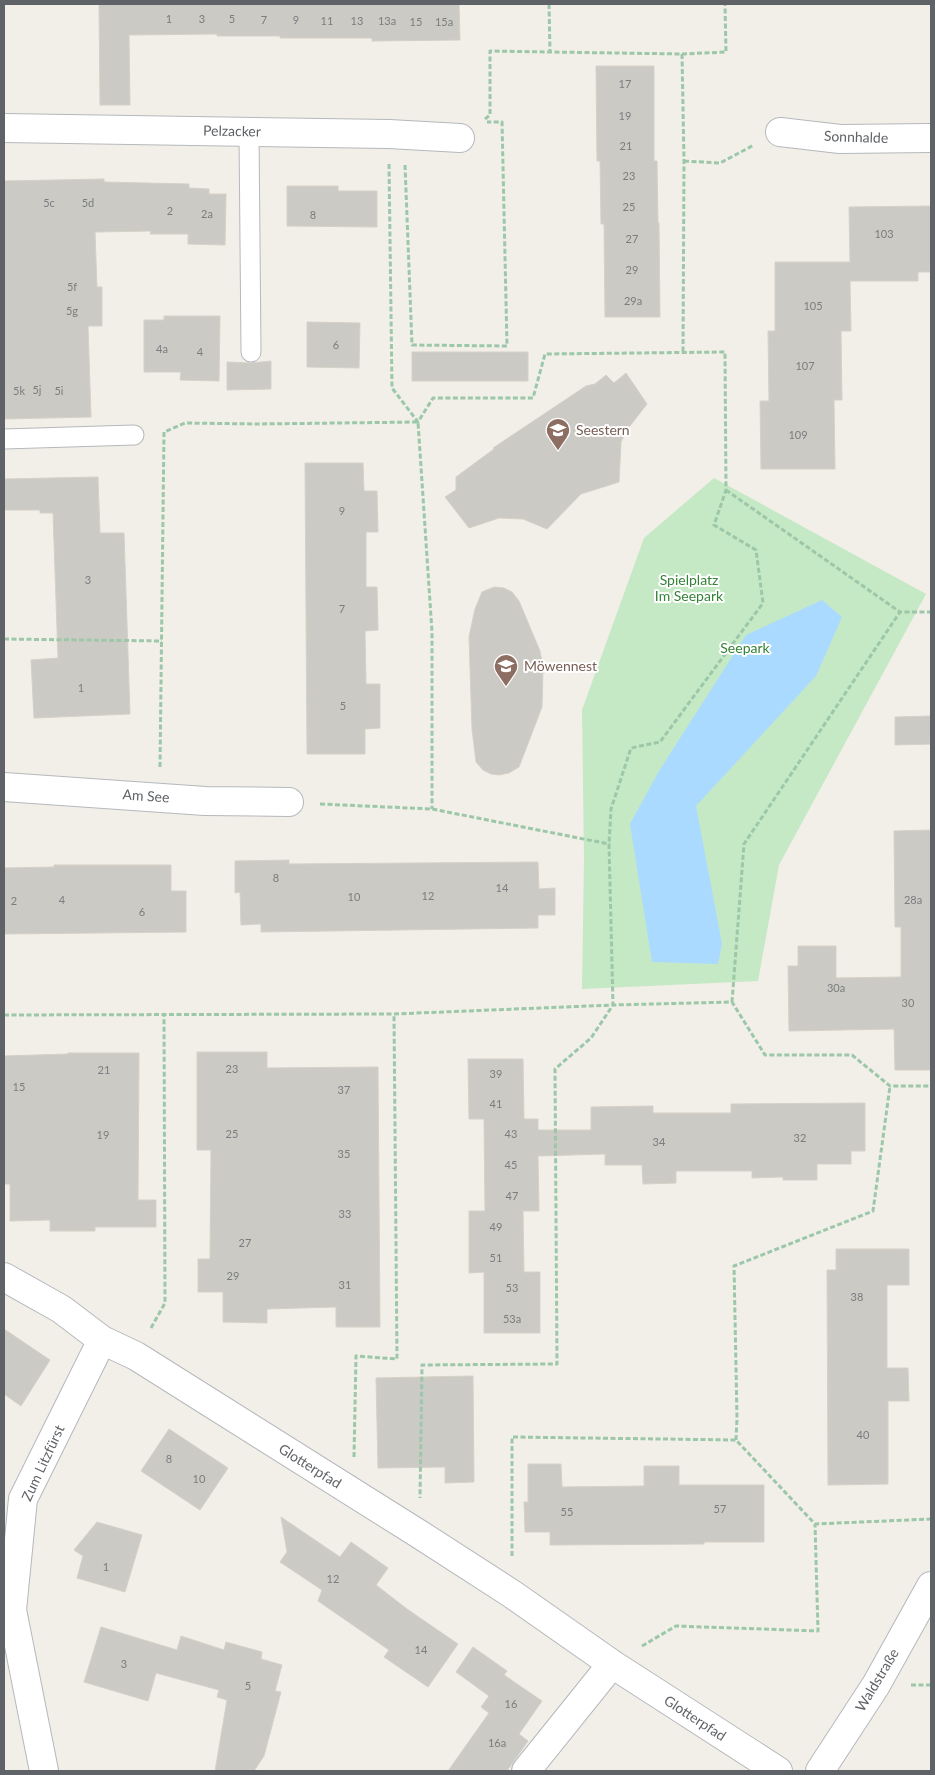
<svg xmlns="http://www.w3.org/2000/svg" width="935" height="1775" viewBox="0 0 935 1775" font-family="Lato,sans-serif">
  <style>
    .green { fill: #c5e8c5 }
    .water { fill: #aadaff }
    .building { fill: #cccac5; stroke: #d6d1c6 }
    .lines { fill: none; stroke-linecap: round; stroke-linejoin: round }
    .lane-casing { stroke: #b5b8bc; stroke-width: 21 }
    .street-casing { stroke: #b5b8bc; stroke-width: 30 }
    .path { stroke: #9cc7a9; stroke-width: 3; stroke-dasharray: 5 2.5; stroke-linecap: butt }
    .lane { stroke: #fff; stroke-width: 19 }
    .street { stroke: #fff; stroke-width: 28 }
    .labels { text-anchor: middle; stroke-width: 4; stroke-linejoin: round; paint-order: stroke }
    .number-label { font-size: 11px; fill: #7a7d7f }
    .street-label { font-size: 14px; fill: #5f6368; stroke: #fff }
    .education-label { font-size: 14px; fill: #785e54; stroke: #fff; text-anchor: start }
    .park-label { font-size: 14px; fill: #348238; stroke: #fff }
  </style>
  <rect width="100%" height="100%" fill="#f1efe8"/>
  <!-- green -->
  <path class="green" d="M714,478L926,594L779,865L758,981L582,989L584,858L582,710L644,538Z"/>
  <!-- water -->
  <path class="water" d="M822,600L842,617L816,676L696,806L722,944L718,964L652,962L630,824L659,771L746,635Z"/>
  <!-- building -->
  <path class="building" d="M99,4H459L460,40L372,41V38H280V36H217V34L129,35L130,105H100Z
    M596,66H654V161H657L658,223H659L660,317H605L604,224H601L600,161H597Z
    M104,179V182L189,184V188L209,189V194H226L225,245L188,244V234H150L151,231L95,232L97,287H102V326H88L91,417L4,419V181Z
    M287,186H338V191H377V227L287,226Z
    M931,206V272H918V281H850L851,331H841L842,400H834L835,469H761L760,401H769L768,331H775V262H850L849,207Z
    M164,316H220L219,381L180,380L181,372H144V320H164Z
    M307,322L360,323L359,368L307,367Z
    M412,352H528V381H412Z
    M271,361V389L227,390V362L251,363Z
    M626,373L647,404L626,431L621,442L619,482L581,494L547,529L523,519L499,518L469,528L445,497L456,490V477L494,449L493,448L586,386L595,384L606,375L614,383Z
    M305,463H363L364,491H377L378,532H366V587H377L378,630L365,631L366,684H380V728L365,729V754H307Z
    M98,477L100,533H124L130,714L34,718L31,660L58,658L53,513H40V510H4V479Z
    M494,587L504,588L512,592L519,601L540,651L543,667L542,707L519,767L509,773L499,775L491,774L483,770L476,762L472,729L469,637L475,609L482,592Z
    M931,716V744L895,745V717Z
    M931,830V1070H895L894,1029L789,1031L788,966H798V946H836V978L901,977V927H895L894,831Z
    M289,860V864L538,862L539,889L555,888V915H538V928L261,932V924L241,925L240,892L235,893V861Z
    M54,865H171V891H186V932L4,934V868L54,867Z
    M197,1052H267V1068L378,1067L380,1327H336V1307L267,1309V1323L223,1322V1292H198V1259H210L211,1150H197Z
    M68,1053H139L138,1200H156V1227H95V1231H50V1220L10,1221V1184H4V1056L68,1054Z
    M468,1059H523L524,1119H538V1130H591V1107L653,1106V1113H731V1104L865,1103V1151H851V1164H817V1180H783V1177L752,1178V1171H676V1183L643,1184L642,1165H605V1154L538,1156L539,1211H523L524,1272H540V1333H484V1272L469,1273V1211H485L484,1119H469Z
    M836,1249H909V1285H887V1368H908L909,1401H888V1484L828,1485L827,1270H836Z
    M4,1329L50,1360L21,1406L4,1394Z
    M473,1376L474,1482L445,1483V1467L378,1468L376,1378Z
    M169,1429L228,1468L200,1510L141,1471Z
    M528,1464H561L562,1487L644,1486V1466H679V1485H764V1542H704V1544L550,1545V1532H525L524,1502H528Z
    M281,1517L340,1557L351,1542L388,1568L376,1585L407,1609L458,1644L428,1687L384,1657L389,1650L318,1601L322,1590L280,1562L287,1552Z
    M97,1522L142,1535L125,1592L77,1578L83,1556L74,1550Z
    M101,1627L177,1650L181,1636L224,1650L226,1642L262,1652L261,1659L282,1665L275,1691L281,1692L264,1756L254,1771H215L227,1700L217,1697L219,1690L156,1673L148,1701L84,1682Z
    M473,1647L507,1671L504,1675L542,1701L519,1734L528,1741L507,1771H448L489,1713L481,1707L489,1696L456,1672Z"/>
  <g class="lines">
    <!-- lane casing -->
    <g class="lane-casing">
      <path id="lane" d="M249,132L251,352
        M4,439L134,435"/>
    </g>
    <!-- street casing -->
    <g class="street-casing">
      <path id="street" d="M4,128L389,134L460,138
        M780,132L840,139L931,138
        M4,787L205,801L289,802
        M4,1277L61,1309L102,1340L136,1356L419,1534L512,1594L612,1664L778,1771
        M44,1771L12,1610L23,1499L102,1340
        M526,1771L612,1664
        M820,1771L876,1685L931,1586"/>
    </g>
    <!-- path -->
    <path class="path" d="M549,4L550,52L682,54L684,161L683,353
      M682,54L726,52L725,4
      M485,119L490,115V51L550,52
      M684,161L720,163L754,145
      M389,164L392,388L418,422L433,398H533L545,354L725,352L726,490L714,525L756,550L763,603L660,742L631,748L611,809L609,844
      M405,165L412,345L507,346L502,122H487
      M726,490L900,612
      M4,639L162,641
      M160,767L164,432L185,423L257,424L418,422L432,632V809
      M320,804L432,809L609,844L613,1005L591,1038L555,1069L557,1364L422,1365L420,1498
      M732,1002L744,844L900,612H931
      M4,1015L394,1014L613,1005L732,1002L765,1055H852L890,1086H931
      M151,1328L165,1303L164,1015
      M736,1440L737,1419L734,1266L873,1211L890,1086
      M354,1457L356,1356L397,1359L394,1014
      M512,1556V1437L736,1440L815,1524L931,1519
      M642,1646L676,1626L818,1631L815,1524
      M911,1685H931"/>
    <!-- lane -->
    <use href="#lane" class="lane"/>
    <!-- street -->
    <use href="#street" class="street"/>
  </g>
  <!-- icons -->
  <defs>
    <g id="school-pin" transform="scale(1.25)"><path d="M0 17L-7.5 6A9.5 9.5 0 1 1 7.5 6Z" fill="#8d6e63" stroke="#fff"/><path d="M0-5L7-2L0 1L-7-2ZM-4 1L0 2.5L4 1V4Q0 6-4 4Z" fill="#fff"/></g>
  </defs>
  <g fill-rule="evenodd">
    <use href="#school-pin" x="558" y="430"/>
    <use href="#school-pin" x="506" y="666"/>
  </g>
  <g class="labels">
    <!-- number labels -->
    <g class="number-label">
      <text x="169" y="23">1</text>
      <text x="202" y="23">3</text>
      <text x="232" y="23">5</text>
      <text x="264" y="24">7</text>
      <text x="296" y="24">9</text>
      <text x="327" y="25">11</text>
      <text x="357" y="25">13</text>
      <text x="387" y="25">13a</text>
      <text x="416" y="26">15</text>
      <text x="444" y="26">15a</text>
      <text x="625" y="88">17</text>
      <text x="625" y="120">19</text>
      <text x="626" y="150">21</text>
      <text x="629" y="180">23</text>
      <text x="49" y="207">5c</text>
      <text x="88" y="207">5d</text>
      <text x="629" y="211">25</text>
      <text x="170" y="215">2</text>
      <text x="207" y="218">2a</text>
      <text x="313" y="219">8</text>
      <text x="884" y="238">103</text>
      <text x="632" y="243">27</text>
      <text x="632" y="274">29</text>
      <text x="72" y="291">5f</text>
      <text x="633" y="305">29a</text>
      <text x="813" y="310">105</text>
      <text x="72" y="315">5g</text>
      <text x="336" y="349">6</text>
      <text x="162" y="353">4a</text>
      <text x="200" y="356">4</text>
      <text x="805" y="370">107</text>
      <text x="37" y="394">5j</text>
      <text x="19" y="395">5k</text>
      <text x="59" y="395">5i</text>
      <text x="798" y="439">109</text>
      <text x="342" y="515">9</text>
      <text x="88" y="584">3</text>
      <text x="342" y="613">7</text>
      <text x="81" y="692">1</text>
      <text x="343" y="710">5</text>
      <text x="276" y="882">8</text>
      <text x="502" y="892">14</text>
      <text x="428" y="900">12</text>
      <text x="354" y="901">10</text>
      <text x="62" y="904">4</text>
      <text x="913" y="904">28a</text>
      <text x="14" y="905">2</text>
      <text x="142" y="916">6</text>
      <text x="836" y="992">30a</text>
      <text x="908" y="1007">30</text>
      <text x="232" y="1073">23</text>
      <text x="104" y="1074">21</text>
      <text x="496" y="1078">39</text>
      <text x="19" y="1091">15</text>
      <text x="344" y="1094">37</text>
      <text x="496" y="1108">41</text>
      <text x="232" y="1138">25</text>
      <text x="511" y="1138">43</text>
      <text x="103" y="1139">19</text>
      <text x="800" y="1142">32</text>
      <text x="659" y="1146">34</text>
      <text x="344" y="1158">35</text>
      <text x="511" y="1169">45</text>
      <text x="512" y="1200">47</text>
      <text x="345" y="1218">33</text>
      <text x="496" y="1231">49</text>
      <text x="245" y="1247">27</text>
      <text x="496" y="1262">51</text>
      <text x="233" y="1280">29</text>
      <text x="345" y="1289">31</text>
      <text x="512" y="1292">53</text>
      <text x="857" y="1301">38</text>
      <text x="512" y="1323">53a</text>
      <text x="863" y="1439">40</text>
      <text x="169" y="1463">8</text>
      <text x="199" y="1483">10</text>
      <text x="720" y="1513">57</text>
      <text x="567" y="1516">55</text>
      <text x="106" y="1571">1</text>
      <text x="333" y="1583">12</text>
      <text x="421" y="1654">14</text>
      <text x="124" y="1668">3</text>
      <text x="248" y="1690">5</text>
      <text x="511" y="1708">16</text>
      <text x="497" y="1747">16a</text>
    </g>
    <!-- street labels -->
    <g class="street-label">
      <text transform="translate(232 131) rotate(1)" y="5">Pelzacker</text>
      <text transform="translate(856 137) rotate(2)" y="5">Sonnhalde</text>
      <text transform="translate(146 796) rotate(4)" y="5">Am See</text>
      <text transform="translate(43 1463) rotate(-65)" y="5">Zum Litzfürst</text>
      <text transform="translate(310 1466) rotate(32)" y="5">Glotterpfad</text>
      <text transform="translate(877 1680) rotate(-59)" y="5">Waldstraße</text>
      <text transform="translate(695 1718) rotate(33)" y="5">Glotterpfad</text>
    </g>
    <!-- education labels -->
    <g class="education-label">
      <text x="576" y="435">Seestern</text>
      <text x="524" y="671">Möwennest</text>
    </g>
    <!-- park labels -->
    <g class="park-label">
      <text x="689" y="585">Spielplatz<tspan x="689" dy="16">Im Seepark</tspan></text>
      <text x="745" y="653">Seepark</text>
    </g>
  </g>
  <!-- border -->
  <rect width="935" height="1775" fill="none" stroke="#5f6368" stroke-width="10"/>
</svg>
